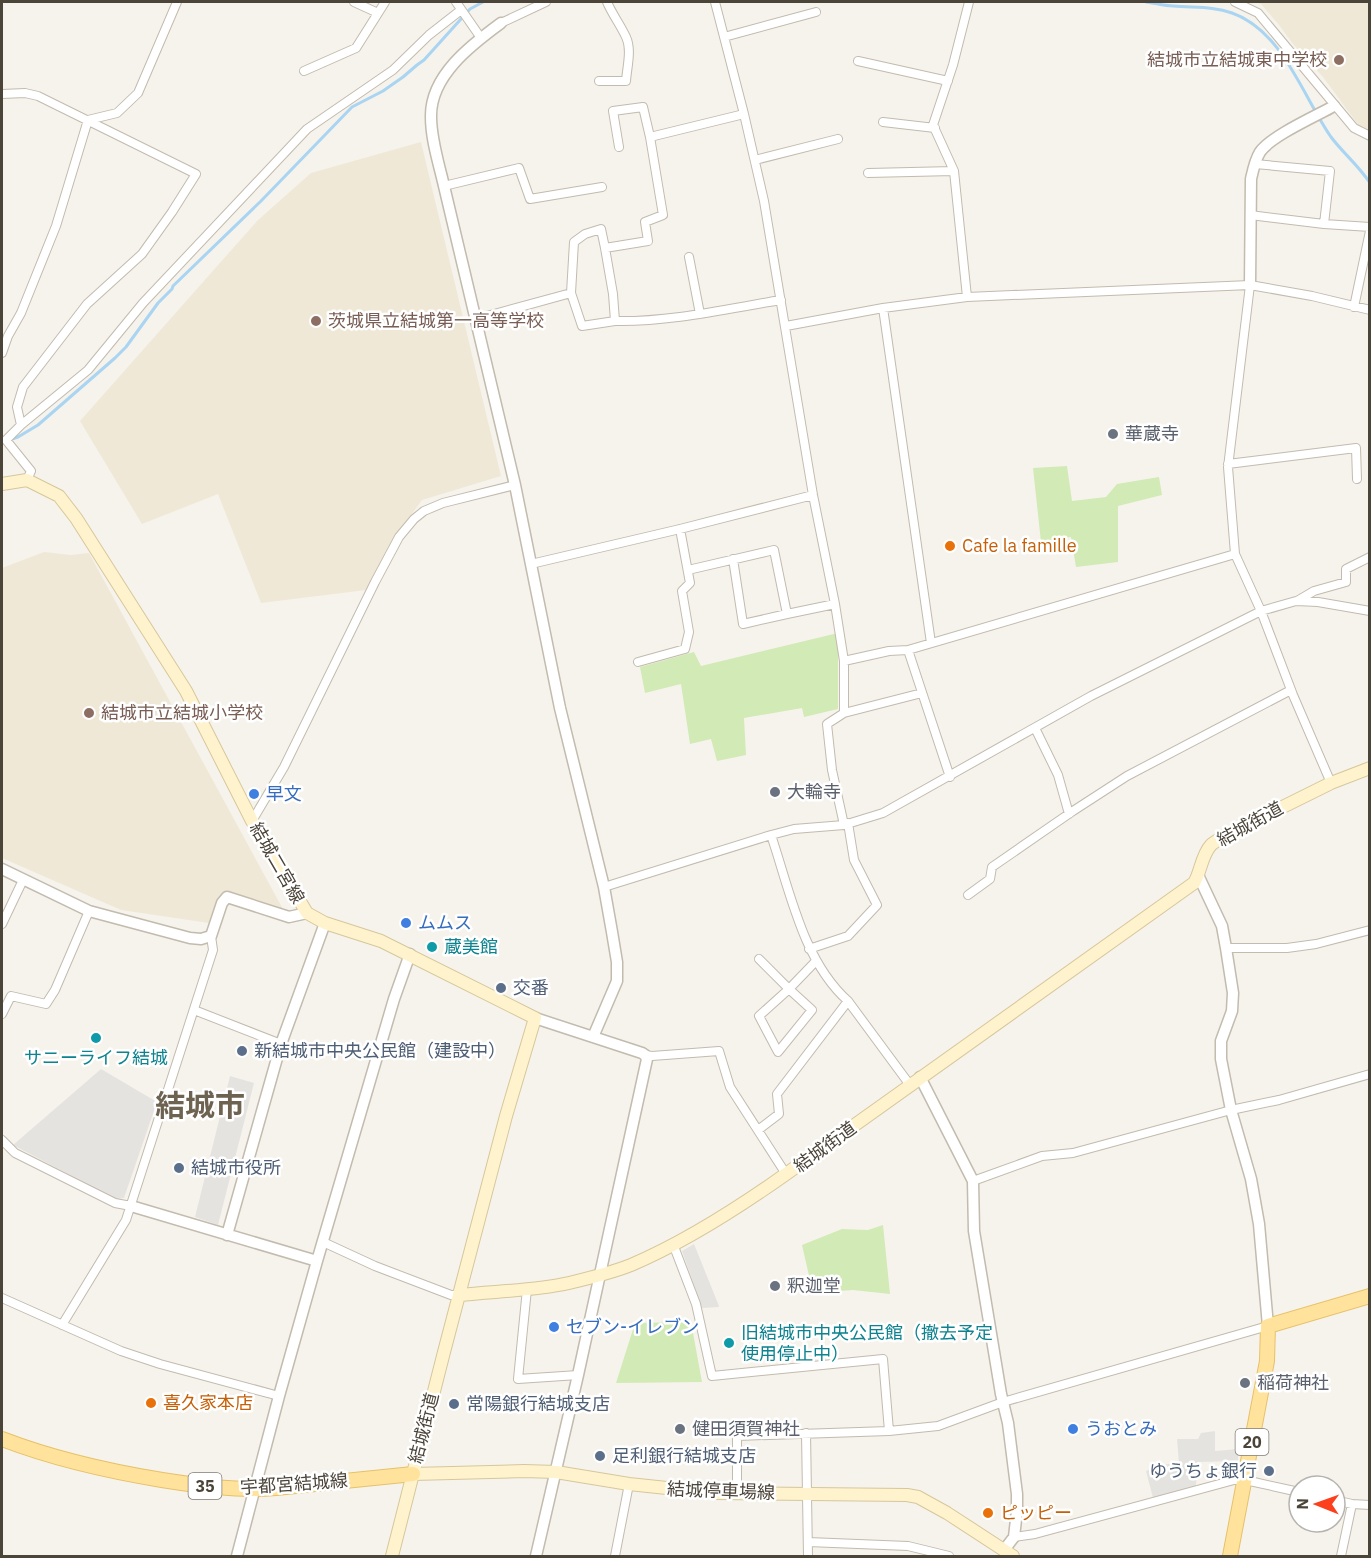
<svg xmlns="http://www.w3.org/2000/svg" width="1371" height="1558" viewBox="0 0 1371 1558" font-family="'IBM Plex Sans','Noto Sans JP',sans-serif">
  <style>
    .education { fill: #efe8d6 }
    .green { fill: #d2eab5 }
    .parking { fill: #e5e3e0 }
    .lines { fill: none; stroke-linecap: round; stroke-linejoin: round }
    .stream { stroke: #a9d4f2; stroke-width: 3 }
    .minor-casing { stroke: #c2bbae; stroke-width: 10 }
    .tertiary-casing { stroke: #c2bbae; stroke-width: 13 }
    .secondary-casing { stroke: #d6c79b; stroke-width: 14 }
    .primary-casing { stroke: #e6c16a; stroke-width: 16 }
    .minor { stroke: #fff; stroke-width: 8 }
    .tertiary { stroke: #fff; stroke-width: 10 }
    .secondary { stroke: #fff3cd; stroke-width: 12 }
    .primary { stroke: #ffe39c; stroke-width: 14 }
    .education-dot { fill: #8d6e63; stroke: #fff; stroke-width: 2 }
    .worship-dot { fill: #6b7280; stroke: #fff; stroke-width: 2 }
    .food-dot { fill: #e8710a; stroke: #fff; stroke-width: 2 }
    .shop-dot { fill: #3f7fe0; stroke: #fff; stroke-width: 2 }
    .culture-dot { fill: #0f9aa8; stroke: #fff; stroke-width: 2 }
    .service-dot { fill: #5c6f8a; stroke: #fff; stroke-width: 2 }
    .labels { text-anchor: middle; stroke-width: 5; stroke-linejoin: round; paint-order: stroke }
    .shield { fill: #fff; stroke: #817c74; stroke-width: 1.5 }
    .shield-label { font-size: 16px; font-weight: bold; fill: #4b4439 }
    .education-label { font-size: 18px; fill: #785e54; stroke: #fff; text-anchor: start }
    .worship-label { font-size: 18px; fill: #5b616d; stroke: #fff; text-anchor: start }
    .food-label { font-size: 18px; fill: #c56008; stroke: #fff; text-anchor: start }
    .shop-label { font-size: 18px; fill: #366cbe; stroke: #fff; text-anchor: start }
    .street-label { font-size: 18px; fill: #4b4439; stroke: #fff }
    .culture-label { font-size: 18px; fill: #0d838f; stroke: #fff; text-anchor: start }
    .service-label { font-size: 18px; fill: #4e5e75; stroke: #fff; text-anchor: start }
    .town-label { font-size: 30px; font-weight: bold; fill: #6e6250; stroke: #fff }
  </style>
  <rect width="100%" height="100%" fill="#f6f3ec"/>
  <!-- education -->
  <path class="education" d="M1254,2H1369V131L1359,126L1323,77L1293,44L1279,25L1261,4Z
    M421,142L501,476L422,500L388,547L366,590L261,603L218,494L142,524L80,421L257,221L311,173Z
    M44,552L71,555L89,553L290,922L229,903L209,923L121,910L2,858V568Z"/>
  <!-- green -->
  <path class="green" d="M1067,466L1072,501L1106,497L1117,484L1159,477L1162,495L1118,506V562L1076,567L1071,537L1041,542L1033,468Z
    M838,633V709L804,717L802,708L744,718L746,755L717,761L711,739L690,744L681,684L645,693L640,667L694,652L701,666Z
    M883,1225L890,1294L853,1290L813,1293L802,1245L842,1229L868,1230Z
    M691,1322L702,1382L616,1383L635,1323Z"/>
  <!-- parking -->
  <path class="parking" d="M101,1069L157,1102L124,1198L117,1199L112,1197L13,1145Z
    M230,1076L254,1083L218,1225L195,1217Z
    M694,1244L719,1306V1307L702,1308L682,1251Z
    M1215,1431V1451L1238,1449V1461L1197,1462L1196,1487L1153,1498L1146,1471L1160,1465L1179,1463L1177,1439H1198L1201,1433Z"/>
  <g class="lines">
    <!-- stream -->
    <path class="stream" d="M1146,2C1155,3 1164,6 1173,6C1194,8 1213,6 1232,13C1283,31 1303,97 1331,137C1343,153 1359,166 1370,183
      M12,439L18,437L38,425L115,358L126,347L158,303L172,289L173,286L261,201L352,107L383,91L403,77L417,65L424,60L470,9L483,2"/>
    <!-- minor casing -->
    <g class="minor-casing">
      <path id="minor" d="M354,2L378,13
        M456,2L481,38
        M715,2L744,114L764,201L813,495L835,604L844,661V713L827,724L832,770L844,825
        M1235,2L1258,13L1354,128L1370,136
        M501,23L546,2
        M724,37L816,12
        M858,61L948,81
        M304,71L356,48L385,2
        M599,81H626C627,67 632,50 626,37C620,24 612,14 607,2
        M2,94L25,93L38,96L196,174L172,212L142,254L87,304L23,387L17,407L21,425L6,440L31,471L27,480
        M883,122L935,128
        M619,147L613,111L643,107L650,137
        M755,160L838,139
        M1255,164L1330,171L1324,224
        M868,173L954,171
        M444,186L519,168L530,199L602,187
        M1250,215L1324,224L1370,227
        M689,257L700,314
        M1250,285L1228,467L1235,554L1261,611L1293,695L1331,783
        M571,293L582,326L615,321L613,294L605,248
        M967,297L954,171L933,125L953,65L969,2
        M1354,307L1370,231
        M883,308L931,643
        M476,319L571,293L574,242L585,234L601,229L605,248L648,241L645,222L663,215L650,137L744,114
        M615,321C671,322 726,309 781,300
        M786,326L883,308L967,297L1250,285L1312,296L1370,310
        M2,353L8,336L21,313L56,226L88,120L117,113L138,93L177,2
        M21,425L88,370L143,303L307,129L393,70L429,35L461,10
        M1228,464L1356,448L1357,479
        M733,559L743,624L787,614
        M531,564L680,529L813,495
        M688,570L774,550L787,614L835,604
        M1297,601L1314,591L1346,582V569L1370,557
        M908,650L950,777
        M844,661L889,651L908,650L1235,554
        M638,662L685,649L689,632L682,591L690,583L680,529
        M844,713L922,693
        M1035,728L1058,775L1069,814
        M252,821L284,767L375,582L399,537L414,519L424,511L443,503L515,485
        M771,835C790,891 803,961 848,1001L910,1085
        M604,887L771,835L794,829L844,825L883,813L1091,696L1261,611L1296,601L1318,602L1370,611
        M968,895L990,879L992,867L1073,811L1127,776L1291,690
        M2,924L23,880
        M1226,948H1287L1316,944L1370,930
        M809,949L848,936L877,905L854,860L848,823
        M759,959L789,989L816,961
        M789,989L812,1010L778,1052L759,1016Z
        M194,1010L281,1044
        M2,1014L11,996L46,1004L55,990L89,911
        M645,1055L652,1056L719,1051L730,1087L786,1174
        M758,1130L779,1114L777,1094L848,1001
        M2,1140L15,1153L115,1203L131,1206
        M973,1181L1042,1156L1073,1153L1231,1110L1279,1100L1370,1074
        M323,1242L375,1266L451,1295H459
        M673,1244L696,1304L712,1376L883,1359L889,1431
        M527,1289L518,1379L578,1375
        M2,1298L121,1351L160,1364L279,1396
        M62,1325L126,1220L213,950L211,936
        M806,1433L808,1556
        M737,1494V1436L889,1431L938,1426L1003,1402L1268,1326
        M1335,1500L1352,1504L1370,1505
        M1014,1537L1035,1534L1234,1480H1245L1299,1492
        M808,1542L908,1546L949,1556
        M615,1556L629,1484
        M1341,1556L1352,1504"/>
    </g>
    <!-- tertiary casing -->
    <g class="tertiary-casing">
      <path id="tertiary" d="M501,23C471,45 430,76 431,117C431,140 439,164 444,186L515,485L560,708L604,887L612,932L617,962V981L593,1037
        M1250,285L1251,179C1253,170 1255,160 1260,152C1271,136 1316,116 1334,106
        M2,869L89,911L190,938L201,939L211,936L222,903L227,897L289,917L307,913
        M1198,875L1222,926L1226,948L1233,993L1232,1011L1221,1041V1059L1231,1110L1251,1179L1259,1224L1268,1326
        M535,1018L642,1053L645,1055L647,1059L578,1375L536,1556
        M920,1077L973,1181L974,1231L1001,1394L1008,1423L1017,1494V1511L1014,1537L1004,1550
        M131,1206L317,1261
        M227,1235L281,1044L325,923
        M237,1556L279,1396L317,1261L394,999L410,954"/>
    </g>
    <!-- secondary casing -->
    <g class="secondary-casing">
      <path id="secondary" d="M2,484L27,480L59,496L76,518L186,691L252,821L307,913L325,923L381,941L535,1018L506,1116L444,1352L392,1556
        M459,1295C496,1291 533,1291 569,1283C590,1278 611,1273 631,1265C685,1242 738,1208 786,1174L1194,883C1201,872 1201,856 1211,845C1214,842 1220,839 1224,836L1331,783L1370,768
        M413,1474L524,1471L556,1472L629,1484L714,1493L907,1495L918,1497L947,1513L1013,1556"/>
    </g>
    <!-- primary casing -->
    <g class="primary-casing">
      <path id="primary" d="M2,1439C54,1459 107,1471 162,1480C200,1486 237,1491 276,1488L413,1474
        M1230,1556L1267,1361L1268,1326L1370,1296"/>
    </g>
    <!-- minor -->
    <use href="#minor" class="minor"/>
    <!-- tertiary -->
    <use href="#tertiary" class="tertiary"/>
    <!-- secondary -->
    <use href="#secondary" class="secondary"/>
    <!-- primary -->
    <use href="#primary" class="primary"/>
  </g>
  <!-- markers -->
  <g class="education-dot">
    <circle cx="1339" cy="60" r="6"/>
    <circle cx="316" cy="321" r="6"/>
    <circle cx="89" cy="713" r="6"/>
  </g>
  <g class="worship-dot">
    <circle cx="1113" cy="434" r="6"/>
    <circle cx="775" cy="792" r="6"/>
    <circle cx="775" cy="1286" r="6"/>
    <circle cx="1245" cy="1383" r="6"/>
    <circle cx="680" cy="1429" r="6"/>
  </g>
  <g class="food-dot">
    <circle cx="950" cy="546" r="6"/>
    <circle cx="151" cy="1403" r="6"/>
    <circle cx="988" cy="1513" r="6"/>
  </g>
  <g class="shop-dot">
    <circle cx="254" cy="794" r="6"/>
    <circle cx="406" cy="923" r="6"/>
    <circle cx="554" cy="1327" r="6"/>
    <circle cx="1073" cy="1429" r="6"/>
  </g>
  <g class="culture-dot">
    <circle cx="432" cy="947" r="6"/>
    <circle cx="96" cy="1038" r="6"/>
    <circle cx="729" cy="1343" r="6"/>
  </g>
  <g class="service-dot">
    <circle cx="501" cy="988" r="6"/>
    <circle cx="242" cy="1051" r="6"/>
    <circle cx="179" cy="1168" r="6"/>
    <circle cx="454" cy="1404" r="6"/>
    <circle cx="600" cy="1456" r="6"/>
    <circle cx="1269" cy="1471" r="6"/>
  </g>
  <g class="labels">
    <!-- shield labels -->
    <g class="shield">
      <rect x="1235.5" y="1429" width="33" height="26" rx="4.5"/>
      <rect x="188.5" y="1473" width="33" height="26" rx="4.5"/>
    </g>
    <g class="shield-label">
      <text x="1252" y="1448">20</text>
      <text x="205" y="1492">35</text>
    </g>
    <!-- education labels -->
    <g class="education-label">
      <text x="1327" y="66" text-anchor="end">結城市立結城東中学校</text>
      <text x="328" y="327">茨城県立結城第一高等学校</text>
      <text x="101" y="719">結城市立結城小学校</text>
    </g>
    <!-- worship labels -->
    <g class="worship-label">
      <text x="1125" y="440">華蔵寺</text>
      <text x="787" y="798">大輪寺</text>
      <text x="787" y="1292">釈迦堂</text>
      <text x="1257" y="1389">稲荷神社</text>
      <text x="692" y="1435">健田須賀神社</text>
    </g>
    <!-- food labels -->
    <g class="food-label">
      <text x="962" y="552">Cafe la famille</text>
      <text x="163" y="1409">喜久家本店</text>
      <text x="1000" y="1519">ピッピー</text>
    </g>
    <!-- shop labels -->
    <g class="shop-label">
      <text x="266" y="800">早文</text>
      <text x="418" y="929">ムムス</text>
      <text x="566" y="1333">セブン-イレブン</text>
      <text x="1085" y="1435">うおとみ</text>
    </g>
    <!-- street labels -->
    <g class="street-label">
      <text transform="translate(1250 824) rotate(-29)" y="6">結城街道</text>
      <text transform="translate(277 863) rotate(60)" y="6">結城二宮線</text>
      <text transform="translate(825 1147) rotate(-36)" y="6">結城街道</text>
      <text transform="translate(424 1428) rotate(-76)" y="6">結城街道</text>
      <text transform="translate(294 1484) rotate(-4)" y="6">宇都宮結城線</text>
      <text transform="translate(721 1491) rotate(2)" y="6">結城停車場線</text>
    </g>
    <!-- culture labels -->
    <g class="culture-label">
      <text x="444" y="953">蔵美館</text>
      <text x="96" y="1064" text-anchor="middle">サニーライフ結城</text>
      <text x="741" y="1339">旧結城市中央公民館（撤去予定<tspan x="741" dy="21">使用停止中）</tspan></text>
    </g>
    <!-- service labels -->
    <g class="service-label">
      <text x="513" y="994">交番</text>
      <text x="254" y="1057">新結城市中央公民館（建設中）</text>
      <text x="191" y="1174">結城市役所</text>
      <text x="466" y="1410">常陽銀行結城支店</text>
      <text x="612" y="1462">足利銀行結城支店</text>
      <text x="1257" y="1477" text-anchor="end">ゆうちょ銀行</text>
    </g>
    <!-- town labels -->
    <g class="town-label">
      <text x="200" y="1116">結城市</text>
    </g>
  </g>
  <!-- border -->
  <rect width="1371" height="1558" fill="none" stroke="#4b4439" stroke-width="6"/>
  <!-- north arrow -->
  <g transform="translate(1317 1504) rotate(271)"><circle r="28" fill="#ffffff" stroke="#b7b4b0" stroke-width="1.5"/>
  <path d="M0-4.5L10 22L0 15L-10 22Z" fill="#fc3f1d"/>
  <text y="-9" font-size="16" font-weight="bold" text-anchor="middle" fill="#4b4439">N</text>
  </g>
</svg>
